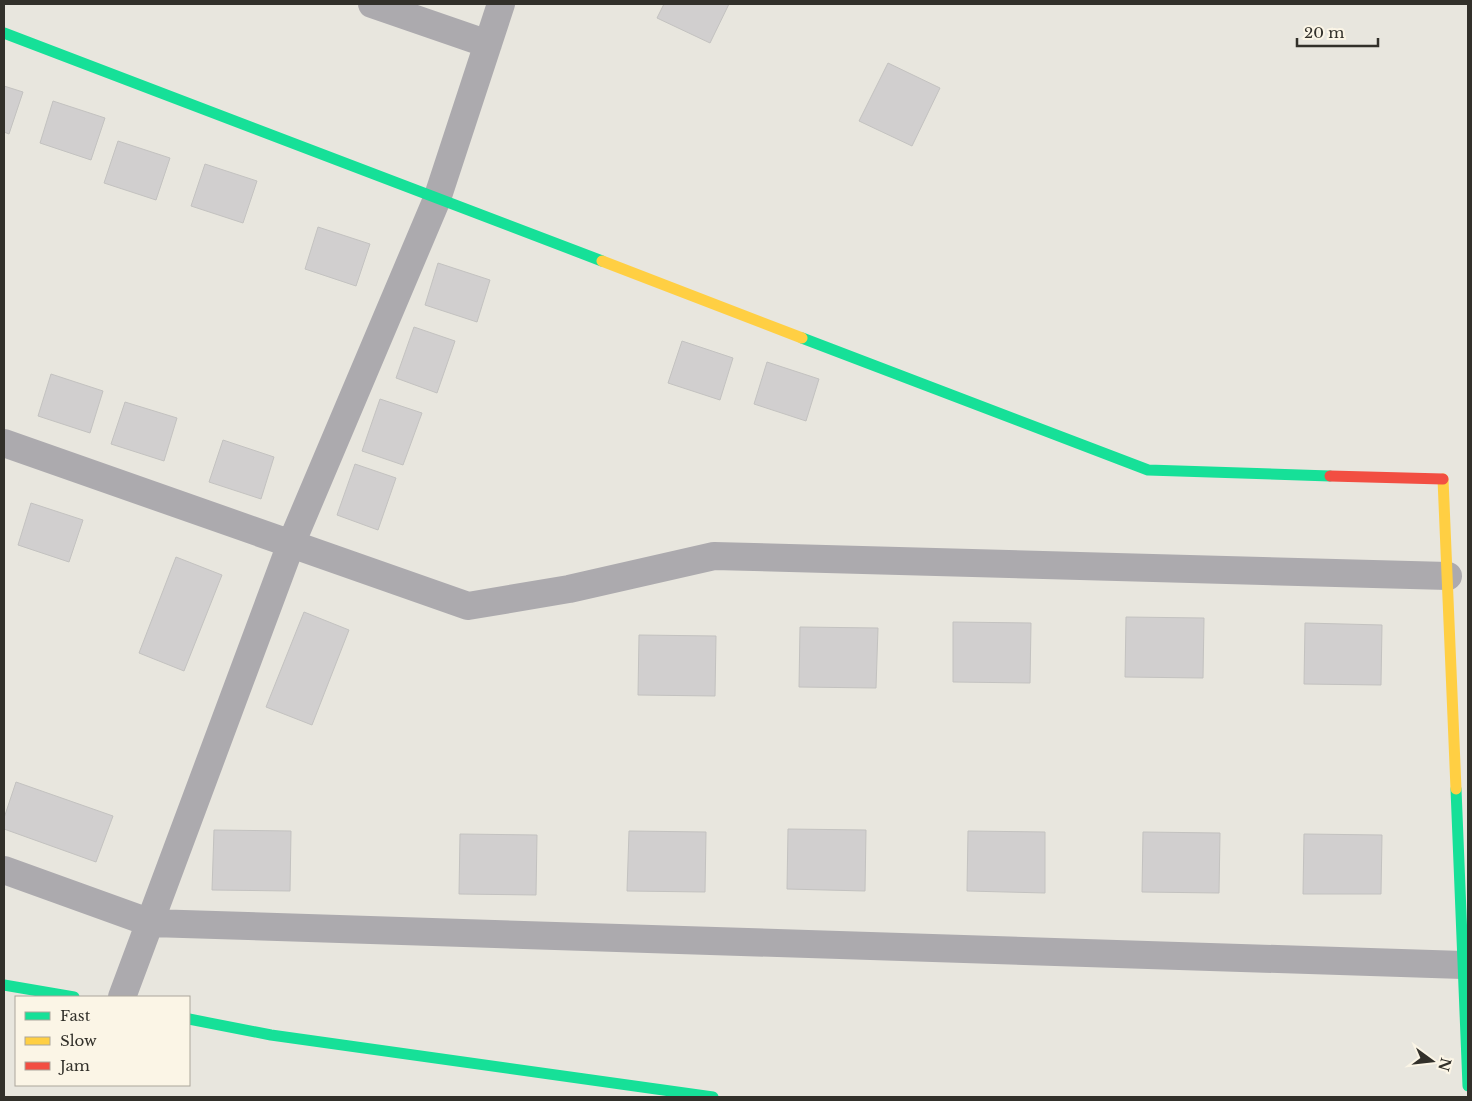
<svg xmlns="http://www.w3.org/2000/svg" width="1472" height="1101" viewBox="0 0 1472 1101" font-family="'Libre Baskerville',serif">
  <style>
    .building { fill: #d1cfcf; stroke: #c3c2c0 }
    .lines { fill: none; stroke-linecap: round; stroke-linejoin: round }
    .street { stroke: #acaaae; stroke-width: 28 }
    .fast { stroke: #16e098; stroke-width: 11 }
    .slow { stroke: #ffcf43; stroke-width: 11 }
    .jam { stroke: #f24e42; stroke-width: 11 }
  </style>
  <rect width="100%" height="100%" fill="#e8e6de"/>
  <!-- building -->
  <path class="building" d="M664,4H729L710,43L657,18Z
    M888,63L940,88L912,146L859,121Z
    M4,86L23,92L9,134L4,132Z
    M53,101L105,118L91,160L40,143Z
    M118,141L170,158L156,200L104,183Z
    M205,164L257,181L243,223L191,206Z
    M318,227L370,244L356,286L305,269Z
    M438,263L490,280L477,322L425,305Z
    M414,327L455,341L437,393L396,378Z
    M682,341L733,358L720,400L668,383Z
    M767,362L819,379L806,421L754,404Z
    M51,374L103,391L90,433L38,416Z
    M380,399L422,413L403,465L362,451Z
    M125,402L177,418L164,461L111,444Z
    M223,440L274,457L261,499L209,482Z
    M355,464L396,478L378,530L337,515Z
    M31,503L83,520L69,562L18,545Z
    M176,557L222,575L184,671L139,653Z
    M304,612L349,630L312,725L266,707Z
    M1126,617L1204,618L1203,678L1125,677Z
    M953,622L1031,623L1030,683L953,682Z
    M1305,623L1382,625L1381,685L1304,684Z
    M800,627L878,628L876,688L799,687Z
    M639,635L716,636L715,696L638,695Z
    M16,782L113,816L96,862L4,829V818Z
    M788,829L866,830L865,891L787,889Z
    M214,830L291,831L290,891L212,890Z
    M629,831L706,832L705,892L627,891Z
    M968,831L1045,832V893L967,891Z
    M1143,832L1220,833L1219,893L1142,892Z
    M460,834L537,835L536,895L459,894Z
    M1304,834L1382,835L1381,894H1303Z"/>
  <g class="lines">
    <!-- street -->
    <path class="street" d="M372,4L488,44
      M4,443L468,606L569,589L714,556L1448,576
      M4,870L151,923L1463,965
      M122,997L291,544L437,199L501,4"/>
    <!-- fast -->
    <path class="fast" d="M4,33L602,261
      M802,338L1148,470L1330,476
      M1456,789L1468,1086
      M4,985L74,997
      M189,1019L271,1035L713,1097"/>
    <!-- slow -->
    <path class="slow" d="M602,261L802,338
      M1443,479L1456,789"/>
    <!-- jam -->
    <path class="jam" d="M1330,476L1443,479"/>
  </g>
  <!-- border -->
  <rect width="1472" height="1101" fill="none" stroke="#32302a" stroke-width="10"/>
  <!-- legend -->
  <rect x="15" y="996" width="175" height="90" fill="#fbf5e6" stroke="#aba69b"/>
  <rect x="25" y="1012" width="25" height="8" fill="#16e098" stroke="#aba69b"/>
  <text x="60" y="1021" font-size="15" fill="#32302a">Fast</text>
  <rect x="25" y="1037" width="25" height="8" fill="#ffcf43" stroke="#aba69b"/>
  <text x="60" y="1046" font-size="15" fill="#32302a">Slow</text>
  <rect x="25" y="1062" width="25" height="8" fill="#f24e42" stroke="#aba69b"/>
  <text x="60" y="1071" font-size="15" fill="#32302a">Jam</text>
  <!-- north arrow -->
  <g transform="translate(1432 1061) rotate(105)" stroke="#fbf5e6" stroke-width="4" paint-order="stroke">
  <path d="M0-4L9 19L0 12L-9 19Z" fill="#32302a"/>
  <text y="-8" font-size="14" font-weight="bold" text-anchor="middle" fill="#32302a">N</text>
  </g>
  <!-- scale -->
  <path d="M1297 38v8h81v-8" fill="none" stroke="#32302a" stroke-width="2.5"/>
  <text x="1304" y="38" font-size="15" fill="#32302a" stroke="#fbf5e6" stroke-width="4" paint-order="stroke">20 m</text>
</svg>
